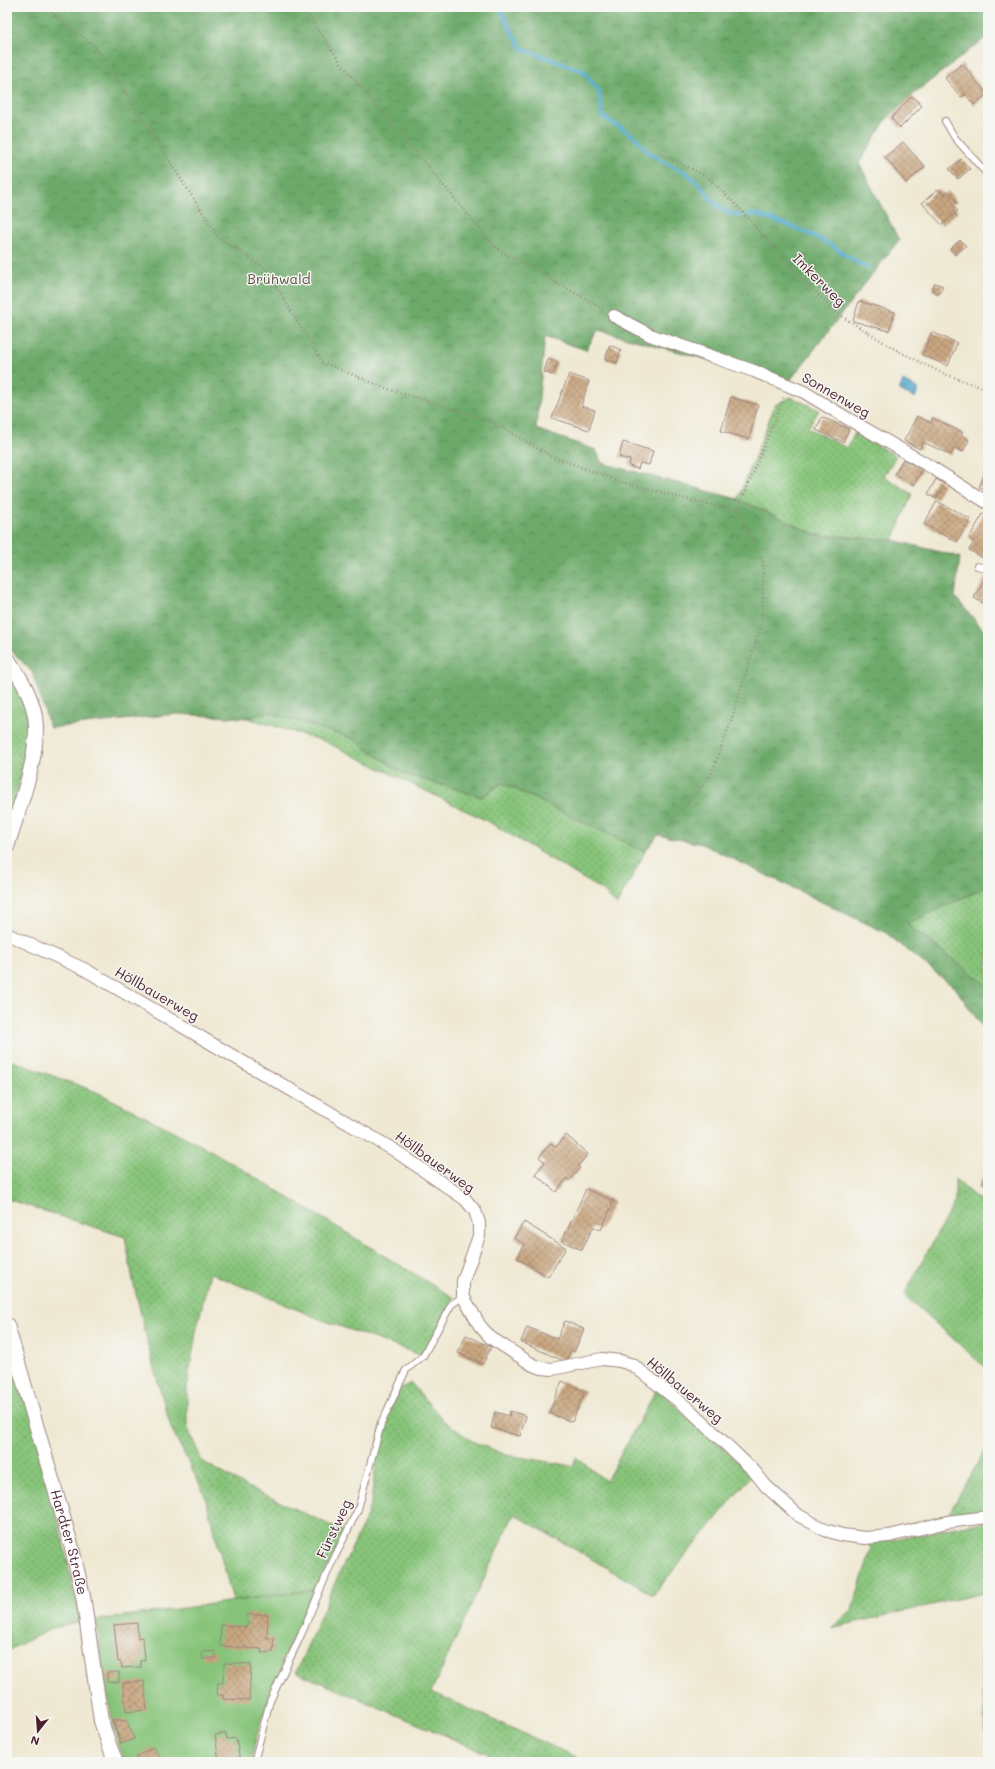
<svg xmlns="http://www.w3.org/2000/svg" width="995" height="1769" viewBox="0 0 995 1769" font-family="Mali,sans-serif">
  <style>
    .grass { fill: url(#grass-dots); stroke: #687252 }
    .forest { fill: url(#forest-crowns); stroke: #5c644a }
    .green { fill: #87c47a; stroke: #687252 }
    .water { fill: url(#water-ripples); stroke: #4c647c }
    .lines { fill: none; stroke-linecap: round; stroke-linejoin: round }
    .stream { stroke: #4fa8cc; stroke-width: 4 }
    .building { fill: url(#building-cross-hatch) }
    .service-casing { stroke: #9c847f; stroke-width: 8 }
    .minor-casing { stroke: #9c847f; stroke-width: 14 }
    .tertiary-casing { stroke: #9c847f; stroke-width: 16 }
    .path { stroke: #9c847f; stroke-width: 2.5; stroke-dasharray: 1 3; stroke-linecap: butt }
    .service { stroke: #fff; stroke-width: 6 }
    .minor { stroke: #fff; stroke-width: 12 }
    .tertiary { stroke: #fff; stroke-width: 14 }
    .labels { text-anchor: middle; stroke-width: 3; stroke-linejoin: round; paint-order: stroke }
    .park-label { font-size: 14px; fill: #5c5143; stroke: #f6f6f2 }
    .street-label { font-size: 14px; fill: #4a1f2b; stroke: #f6f6f2 }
  </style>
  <defs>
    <pattern id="grass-dots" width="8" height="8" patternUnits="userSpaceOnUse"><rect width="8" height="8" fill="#87c47a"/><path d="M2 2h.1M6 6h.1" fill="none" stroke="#709f64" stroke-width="1.8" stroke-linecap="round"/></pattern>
    <pattern id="forest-crowns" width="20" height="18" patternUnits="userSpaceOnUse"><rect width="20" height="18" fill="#6daa6a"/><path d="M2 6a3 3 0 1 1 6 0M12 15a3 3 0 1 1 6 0" fill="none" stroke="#5c8a57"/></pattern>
    <pattern id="water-ripples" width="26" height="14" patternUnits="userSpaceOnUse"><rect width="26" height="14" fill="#4fa8cc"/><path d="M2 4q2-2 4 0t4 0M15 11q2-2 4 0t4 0" fill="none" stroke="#4488a6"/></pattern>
    <pattern id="building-cross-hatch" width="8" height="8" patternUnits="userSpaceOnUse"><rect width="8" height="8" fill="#c9a781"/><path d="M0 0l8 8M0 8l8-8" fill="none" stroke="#a5876a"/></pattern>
  </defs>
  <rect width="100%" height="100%" fill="#f6f6f2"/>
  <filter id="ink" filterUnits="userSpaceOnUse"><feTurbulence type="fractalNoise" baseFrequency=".025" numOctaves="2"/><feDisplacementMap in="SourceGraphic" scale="8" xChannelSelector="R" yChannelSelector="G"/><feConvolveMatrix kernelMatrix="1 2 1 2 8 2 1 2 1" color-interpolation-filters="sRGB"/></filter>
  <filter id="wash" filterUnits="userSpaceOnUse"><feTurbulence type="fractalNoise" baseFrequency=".012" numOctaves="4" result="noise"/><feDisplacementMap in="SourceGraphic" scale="16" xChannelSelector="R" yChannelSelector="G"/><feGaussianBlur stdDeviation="0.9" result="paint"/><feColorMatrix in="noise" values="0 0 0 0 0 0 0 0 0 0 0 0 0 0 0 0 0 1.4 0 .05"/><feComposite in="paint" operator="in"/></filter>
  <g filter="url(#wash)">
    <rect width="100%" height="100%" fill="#efe9d3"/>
    <!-- grass -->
    <path class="grass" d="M791,397L819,410L808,428L847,448L855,433L896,456L884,476L912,494L893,540L817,535L738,499L775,405Z
      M7,673L12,679L27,708L29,743L20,780L7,826Z
      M268,712L352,738L404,774L482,797L502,783L645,852L617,905L602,890L489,822L326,742L247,718Z
      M988,886V986L907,924Z
      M7,1059L97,1092L212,1151L454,1298L423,1356L322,1320L210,1273L197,1327L187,1386V1426L202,1461L242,1484L347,1533L314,1590L233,1601L204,1493L171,1428L153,1365L133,1281L125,1237L7,1199Z
      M955,1179L988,1208V1370L904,1295L955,1201Z
      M7,1322L39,1435L81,1622L53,1628L7,1651Z
      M411,1383L444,1421L474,1442L507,1455L573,1466L576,1457L606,1481L657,1389L753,1474L653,1595L514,1514L431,1692L583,1760V1762H507L296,1672L337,1578L365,1521L371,1502L381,1424L401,1388Z
      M988,1445V1513L977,1515H948Z
      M988,1521V1592L831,1628L852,1610L871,1549L867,1542L890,1540Z
      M988,1593V1733H985L981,1657Z"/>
    <!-- forest -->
    <path class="forest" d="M7,7H988V36L916,92L886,120L859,163L899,240L789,382L598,330L586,350L545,336L536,429L596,450L602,463L738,499L817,535L893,540L960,557L955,597L988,635V886L907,924L988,986V1035L956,989L886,933L702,844L658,835L645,852L502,783L482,797L404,774L351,738L268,712L247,718L176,714L50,728L32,672L7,646Z
      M988,1169V1200L979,1187Z"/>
    <!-- green -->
    <path class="green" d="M314,1590L287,1651H293L262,1717L250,1762H126C116,1744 113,1723 109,1703C104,1675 100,1648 96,1620Z"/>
    <!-- water -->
    <path class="water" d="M903,381L919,389L915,398L899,390Z"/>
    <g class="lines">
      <!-- stream -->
      <path class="stream" d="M499,7L513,34L523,49L583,71L599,91L602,116L634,136L648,152L665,163L687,173L702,187L714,203L728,213L741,216
        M749,215H758C782,223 807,231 829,244C842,252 853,262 868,268"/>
    </g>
    <g id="blocks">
      <!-- building -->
      <path class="building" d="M962,64L987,94L974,105L965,94L961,97L945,78Z
        M912,96L922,106L900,128L891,118Z
        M903,142L925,167L906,183L885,157Z
        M961,159L970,169L958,179L949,169Z
        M938,189L944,195L948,191L957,202L952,205L958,211L942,225L922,203Z
        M960,240L966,246L955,255L950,249Z
        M935,283L943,286L939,294L932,290Z
        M859,301L895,312L889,331L853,321Z
        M932,332L957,343L948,366L922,355Z
        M610,345L621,350L617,363L605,359Z
        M548,359L557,362L553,375L544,372Z
        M569,374L589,381L581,406L595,410L589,430L552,418Z
        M731,397L758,405L749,439L721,431Z
        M917,416L931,423L933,418L963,433L961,435L969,440L963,452L955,448L951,455L923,442L920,449L904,441Z
        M822,417L849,429L843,442L816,430Z
        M623,442L653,451L649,465L640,463L638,469L629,466L630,460L619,457Z
        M903,459L922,470L914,485L895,474Z
        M988,466V490L979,487Z
        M936,479L944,484L936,499L928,494Z
        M937,501L970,519L957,542L924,524Z
        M983,514L988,517V550L983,558L969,550L974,542L969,538Z
        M988,573V606L974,598Z
        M566,1135L588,1154L578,1166L580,1168L569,1181L567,1178L556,1192L535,1174L545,1162L539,1157L551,1143L556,1147Z
        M586,1189L614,1201L601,1230L593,1227L582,1250L562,1241Z
        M524,1222L566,1248L548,1277L517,1258L525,1244L514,1238Z
        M565,1321L584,1329L574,1352L571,1350L566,1362L521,1342L527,1327L557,1339Z
        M466,1335L491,1347L483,1364L458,1353Z
        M562,1381L585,1391L572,1422L549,1413Z
        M510,1411L526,1416L520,1436L491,1428L495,1412L509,1416Z
        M248,1614L268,1615L267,1638H274L273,1652L261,1653L262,1649L220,1646L221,1625L247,1627Z
        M137,1623L138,1638L143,1637L145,1660L140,1661L141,1667L122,1668L121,1662H118L114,1625Z
        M215,1651L216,1658L203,1659L202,1652Z
        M224,1663L251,1664L249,1700L223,1699L224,1695H217L218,1683H223Z
        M107,1672H119V1682H107Z
        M144,1681L147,1710L126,1712L123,1683Z
        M112,1719L127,1721L134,1739L121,1744Z
        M226,1733L227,1739L236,1738L240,1762H219L215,1735Z
        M153,1747L163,1762H140L137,1757Z"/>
    </g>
  </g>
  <g filter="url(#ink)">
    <use href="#blocks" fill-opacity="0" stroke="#9c847f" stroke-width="1"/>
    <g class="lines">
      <!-- service casing -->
      <g class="service-casing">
        <path id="service" d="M945,121L955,138L988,175
          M977,566L988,569
          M254,1762L270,1701L301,1635L329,1569L358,1509L381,1424L406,1370L423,1356L451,1305L463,1296"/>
      </g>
      <!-- minor casing -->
      <g class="minor-casing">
        <path id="minor" d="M614,316L650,335L754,371L804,392L845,417L931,467L988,503
          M7,934L84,969L394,1150L465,1199L475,1211L479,1223V1236L463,1281V1296L480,1326L491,1338L533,1365L542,1368L552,1369L602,1359L620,1361L633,1365L690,1410L754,1471L766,1486L798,1515L825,1530L842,1535L865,1538L889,1536L947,1522L988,1517"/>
      </g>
      <!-- tertiary casing -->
      <g class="tertiary-casing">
        <g id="tertiary">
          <path d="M7,658C21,678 36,702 36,728C36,766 18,810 7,847"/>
          <path id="s1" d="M7,1325L72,1548L83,1596L101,1721L111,1750L116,1762"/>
        </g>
      </g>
      <!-- path -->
      <path class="path" d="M46,7L96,47L219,238L265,268L322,362L388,389L491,421L551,456L621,482L701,503L738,510L763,563L762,623L730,724L710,777L667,827
        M302,7L344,67L496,248L605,310
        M659,153L708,177L740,209L801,278L838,314L898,351L940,372L988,390
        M738,510L784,397"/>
      <!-- service -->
      <use href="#service" class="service"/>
      <!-- minor -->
      <use href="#minor" class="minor"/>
      <!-- tertiary -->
      <use href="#tertiary" class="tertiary"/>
    </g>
  </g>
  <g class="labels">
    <!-- park labels -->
    <g class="park-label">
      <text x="279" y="284">Brühwald</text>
    </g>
    <!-- street labels -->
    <g class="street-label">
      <text transform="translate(819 280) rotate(45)" y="5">Imkerweg</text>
      <text transform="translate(836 395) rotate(30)" y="5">Sonnenweg</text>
      <text transform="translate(157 994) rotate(30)" y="5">Höllbauerweg</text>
      <text transform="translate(435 1162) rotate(36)" y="5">Höllbauerweg</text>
      <text transform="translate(685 1390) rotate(40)" y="5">Höllbauerweg</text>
      <text transform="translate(334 1529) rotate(-65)" y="5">Fürstweg</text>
      <text dy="5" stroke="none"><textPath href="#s1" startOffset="226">Hardter Straße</textPath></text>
    </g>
  </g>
  <!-- margin -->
  <rect width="995" height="1769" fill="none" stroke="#f6f6f2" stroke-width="24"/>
  <!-- north arrow -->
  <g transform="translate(38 1731) rotate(197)" stroke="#f6f6f2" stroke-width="3" paint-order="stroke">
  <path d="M0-3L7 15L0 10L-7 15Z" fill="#4a1f2b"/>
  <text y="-6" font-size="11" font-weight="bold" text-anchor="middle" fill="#4a1f2b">N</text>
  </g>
</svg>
